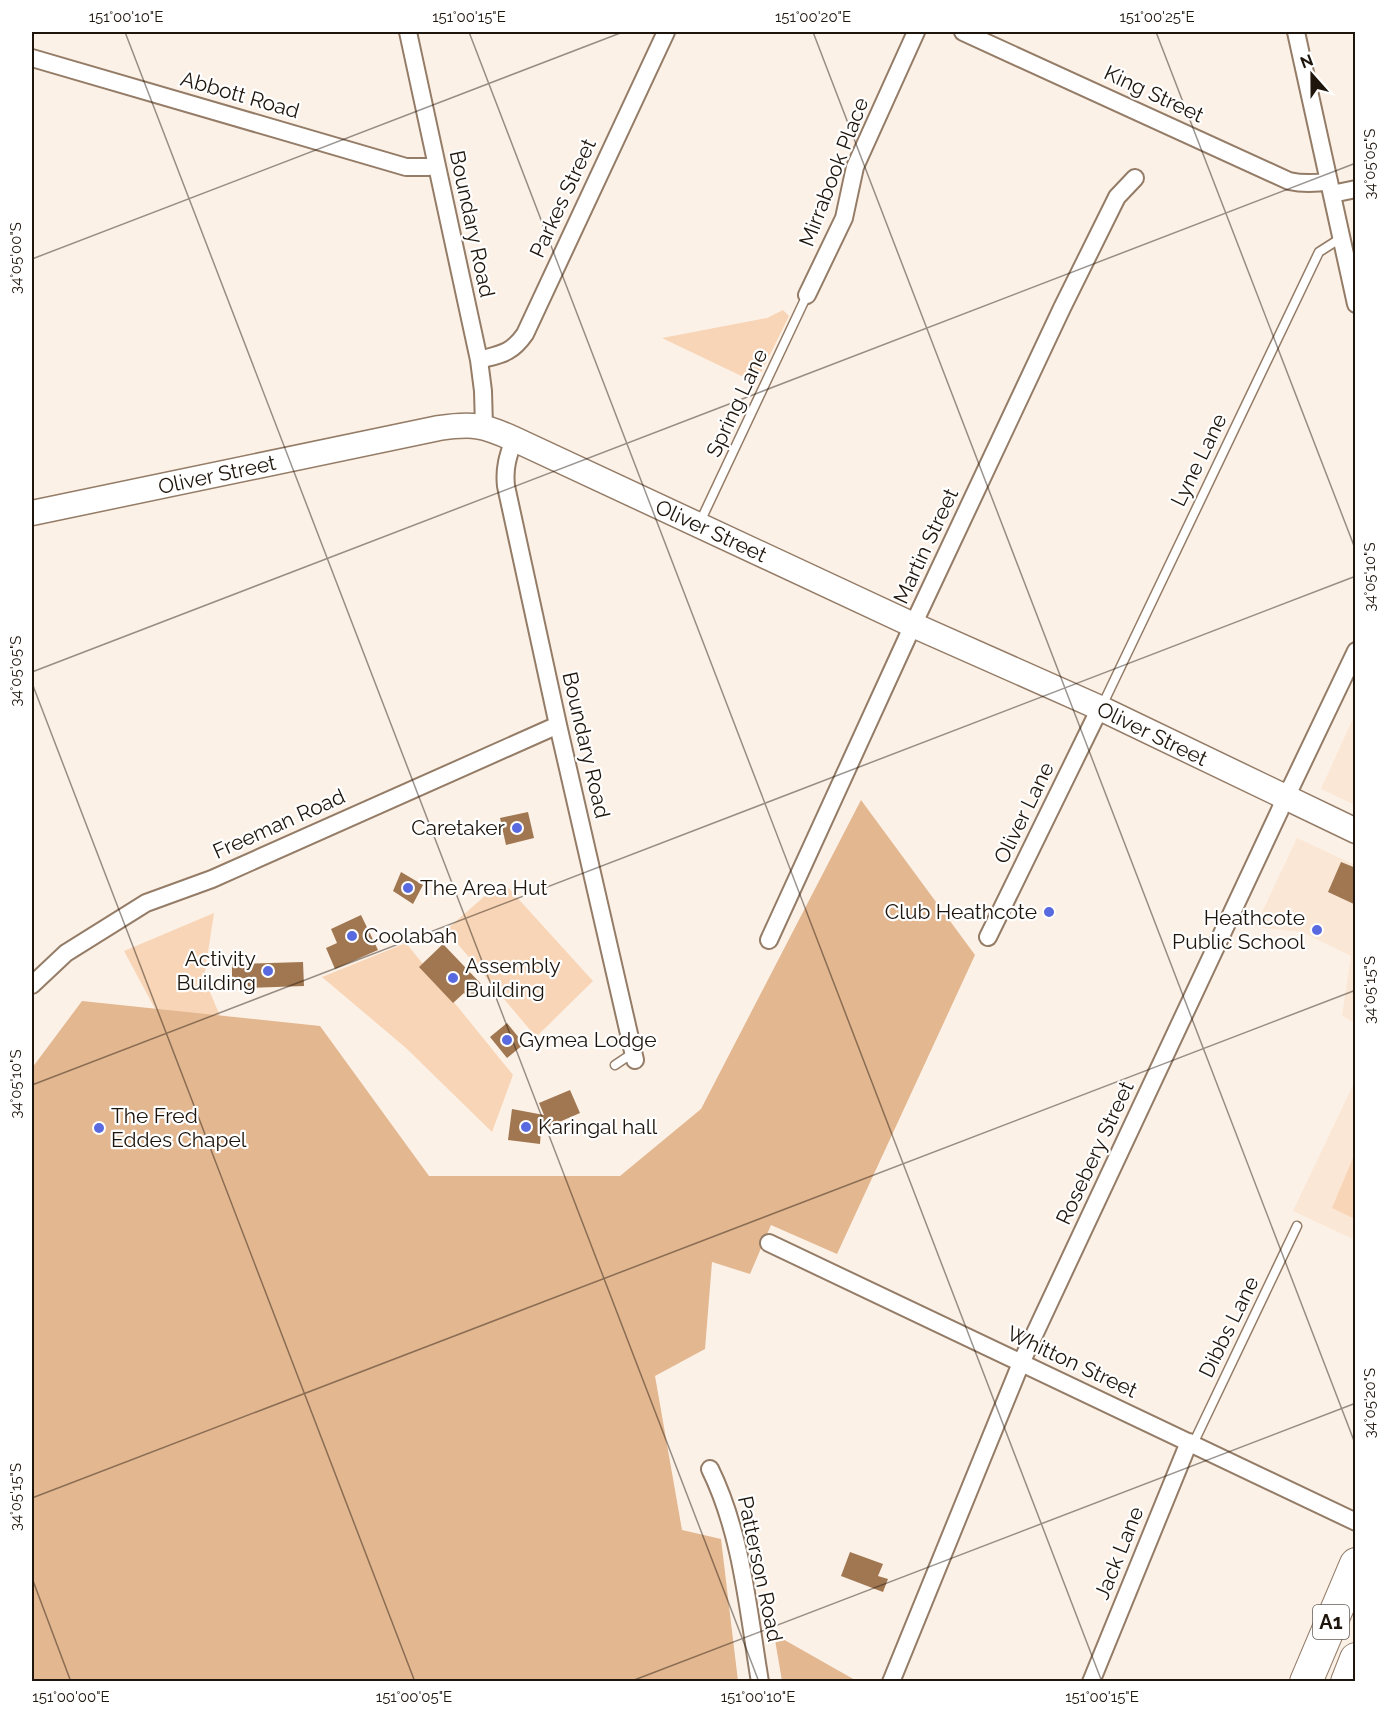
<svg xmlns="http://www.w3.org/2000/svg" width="1387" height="1713" viewBox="0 0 1387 1713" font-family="Raleway,sans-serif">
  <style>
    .built { fill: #fbe7d5 }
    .green { fill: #f8d5b6 }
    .forest { fill: #e3b790 }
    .building { fill: #a07751 }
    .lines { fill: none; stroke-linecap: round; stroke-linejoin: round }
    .lane-casing { stroke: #947c67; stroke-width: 11 }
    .street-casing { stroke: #947c67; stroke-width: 20 }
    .secondary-casing { stroke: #947c67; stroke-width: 27 }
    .highway-casing { stroke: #947c67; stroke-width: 34 }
    .lane { stroke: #fff; stroke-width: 8 }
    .street { stroke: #fff; stroke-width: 16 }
    .secondary { stroke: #fff; stroke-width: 24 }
    .highway { stroke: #fff; stroke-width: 32 }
    .ticks { fill: none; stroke: #1e150c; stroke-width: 1.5; stroke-opacity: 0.45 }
    .poi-dot { fill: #5969e0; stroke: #fff; stroke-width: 2 }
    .labels { text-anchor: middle; stroke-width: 4.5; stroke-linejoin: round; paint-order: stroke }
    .shield { fill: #fff; stroke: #625b55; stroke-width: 1.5 }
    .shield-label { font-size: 20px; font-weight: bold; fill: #1e150c }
    .street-label { font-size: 21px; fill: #1e150c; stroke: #fff }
    .poi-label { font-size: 21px; fill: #1e150c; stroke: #fff; text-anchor: start }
    .neatline { fill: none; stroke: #1e150c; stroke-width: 2 }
    .ticks-label { font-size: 15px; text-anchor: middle; fill: #1e150c }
  </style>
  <rect width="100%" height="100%" fill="#fcf1e7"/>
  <!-- built -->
  <path class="built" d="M1355,714V805L1321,789Z
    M1297,838L1355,865V1023L1342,1016L1351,956L1302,932L1255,927Z
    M1355,1081V1240L1293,1211Z"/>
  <!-- green -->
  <path class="green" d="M783,310L789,316L756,383L662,338L767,318Z
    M502,881L593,981L536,1037L446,930Z
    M214,913L204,978L234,1049L168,1033L124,951Z
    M406,943L513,1075L492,1132L406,1048L322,977Z
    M1355,1153V1219L1332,1208Z"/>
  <!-- forest -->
  <path class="forest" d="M861,800L975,955L837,1254L771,1225L750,1274L712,1262L705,1349L655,1376L682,1530L721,1539L738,1681H32V1068L82,1001L320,1026L429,1176H620L701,1109Z
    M774,1634L855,1680V1681H782Z"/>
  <!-- building -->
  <path class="building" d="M528,812L534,838L506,845L500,818Z
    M1341,862L1356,868V905L1328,892Z
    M401,872L423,885L413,904L393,891Z
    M361,915L378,950L335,969L326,948L337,943L331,929Z
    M443,944L483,986L470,999L464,993L453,1003L419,967Z
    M303,962L304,986L247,988V978L232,979V964Z
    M507,1023L524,1044L507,1058L490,1037Z
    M570,1090L580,1113L541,1130L540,1144L508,1140L512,1109L544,1115L539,1103Z
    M850,1552L883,1564L878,1576L888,1579L883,1592L841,1576Z"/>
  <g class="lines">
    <!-- lane casing -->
    <g class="lane-casing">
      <path id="lane" d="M700,522L807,295
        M1101,708L1319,252L1341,238
        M615,1065L633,1053
        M1193,1444L1297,1226"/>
    </g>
    <!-- street casing -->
    <g class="street-casing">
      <path id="street" d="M408,32L479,360L483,391L484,427
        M963,32L1289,181C1303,184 1314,184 1329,181
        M1296,32L1356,304
        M32,58L406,167H427L437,166
        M1332,194L1356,189
        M807,295L844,218L855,167L916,32
        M479,360C501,354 511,354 525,334L666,32
        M514,439C508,456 504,468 506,486L558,725L635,1060
        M988,937L1100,708
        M769,940L913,625L1062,308L1117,197L1135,178
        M32,985L66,953L146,903L212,879L558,725
        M769,1243L1356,1522
        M710,1469C742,1534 748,1610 760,1682
        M891,1682L1021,1363L1280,810L1284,798L1292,785L1356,651
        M1091,1682L1189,1442"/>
    </g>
    <!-- secondary casing -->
    <g class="secondary-casing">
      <path id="secondary" d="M32,513L439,428C473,423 483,425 514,439L913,625L1100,708L1356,831"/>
    </g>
    <!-- highway casing -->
    <g class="highway-casing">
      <path id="highway" d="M1306,1682L1356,1564
        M1347,1682L1356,1659"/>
    </g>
    <!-- lane -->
    <use href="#lane" class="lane"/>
    <!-- street -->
    <use href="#street" class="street"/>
    <!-- secondary -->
    <use href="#secondary" class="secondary"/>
    <!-- highway -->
    <use href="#highway" class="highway"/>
  </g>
  <!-- ticks -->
  <path class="ticks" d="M125,32L759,1682M469,32L1102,1682M813,32L1356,1446M1156,32L1356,551M32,259L623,32M32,672L1356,163M32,683L415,1682M32,1085L1356,576M32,1498L1356,990M32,1578L71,1682M629,1682L1356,1403"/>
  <!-- markers -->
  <g class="poi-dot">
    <circle cx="517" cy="828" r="6"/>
    <circle cx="408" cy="888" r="6"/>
    <circle cx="1049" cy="912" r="6"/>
    <circle cx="1317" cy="930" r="6"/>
    <circle cx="352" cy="936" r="6"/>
    <circle cx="268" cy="971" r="6"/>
    <circle cx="453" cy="978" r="6"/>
    <circle cx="507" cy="1040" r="6"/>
    <circle cx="526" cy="1127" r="6"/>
    <circle cx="99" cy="1128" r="6"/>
  </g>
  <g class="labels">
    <!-- shield labels -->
    <rect class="shield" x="1313" y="1605" width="36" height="34" rx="4.5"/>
    <g class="shield-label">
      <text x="1331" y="1629">A1</text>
    </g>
    <!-- street labels -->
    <g class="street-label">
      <text transform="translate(1154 94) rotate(25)" y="7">King Street</text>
      <text transform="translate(240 95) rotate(16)" y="7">Abbott Road</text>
      <text transform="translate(834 172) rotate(-69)" y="7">Mirrabook Place</text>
      <text transform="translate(563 198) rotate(-65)" y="7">Parkes Street</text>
      <text transform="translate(472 224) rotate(78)" y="7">Boundary Road</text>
      <text transform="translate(737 403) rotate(-65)" y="7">Spring Lane</text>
      <text transform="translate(1199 460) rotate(-64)" y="7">Lyne Lane</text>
      <text transform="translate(217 475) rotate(-12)" y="7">Oliver Street</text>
      <text transform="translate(711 531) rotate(25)" y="7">Oliver Street</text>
      <text transform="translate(926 546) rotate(-65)" y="7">Martin Street</text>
      <text transform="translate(1152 734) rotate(26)" y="7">Oliver Street</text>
      <text transform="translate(586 745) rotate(77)" y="7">Boundary Road</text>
      <text transform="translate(1024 813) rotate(-64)" y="7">Oliver Lane</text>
      <text transform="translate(279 824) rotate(-24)" y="7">Freeman Road</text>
      <text transform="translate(1095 1153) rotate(-65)" y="7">Rosebery Street</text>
      <text transform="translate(1229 1327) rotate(-64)" y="7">Dibbs Lane</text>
      <text transform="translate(1072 1362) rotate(25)" y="7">Whitton Street</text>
      <text transform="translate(1119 1553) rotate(-68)" y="7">Jack Lane</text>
      <text transform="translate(760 1569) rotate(78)" y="7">Patterson Road</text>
    </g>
    <!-- poi labels -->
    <g class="poi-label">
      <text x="505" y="835" text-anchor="end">Caretaker</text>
      <text x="420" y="895">The Area Hut</text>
      <text x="1037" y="919" text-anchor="end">Club Heathcote</text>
      <text x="1305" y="925" text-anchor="end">Heathcote<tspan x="1305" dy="24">Public School</tspan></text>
      <text x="364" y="943">Coolabah</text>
      <text x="256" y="966" text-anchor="end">Activity<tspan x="256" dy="24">Building</tspan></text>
      <text x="465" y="973">Assembly<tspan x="465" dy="24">Building</tspan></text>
      <text x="519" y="1047">Gymea Lodge</text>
      <text x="111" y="1123">The Fred<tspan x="111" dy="24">Eddes Chapel</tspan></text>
      <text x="538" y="1134">Karingal hall</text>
    </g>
  </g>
  <!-- border -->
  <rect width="1387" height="1713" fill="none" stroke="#ffffff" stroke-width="66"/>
  <!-- north arrow -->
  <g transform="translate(1312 75) rotate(339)" stroke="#ffffff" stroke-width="4.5" paint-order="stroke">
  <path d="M0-4.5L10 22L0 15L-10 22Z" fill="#1e150c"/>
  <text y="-9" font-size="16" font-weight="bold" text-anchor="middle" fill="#1e150c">N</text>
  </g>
  <rect x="33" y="33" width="1321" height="1647" class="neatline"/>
  <g class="ticks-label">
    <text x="126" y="22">151°00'10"E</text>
    <text x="469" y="22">151°00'15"E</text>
    <text x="813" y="22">151°00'20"E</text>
    <text x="1157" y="22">151°00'25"E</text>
    <text transform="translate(1370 164) rotate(-90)" y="5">34°05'05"S</text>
    <text transform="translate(16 258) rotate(-90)" y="5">34°05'00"S</text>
    <text transform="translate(1370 577) rotate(-90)" y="5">34°05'10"S</text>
    <text transform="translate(16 671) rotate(-90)" y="5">34°05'05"S</text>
    <text transform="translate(1370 990) rotate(-90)" y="5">34°05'15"S</text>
    <text transform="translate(16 1084) rotate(-90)" y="5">34°05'10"S</text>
    <text transform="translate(1370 1403) rotate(-90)" y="5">34°05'20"S</text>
    <text transform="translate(16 1497) rotate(-90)" y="5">34°05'15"S</text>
    <text x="71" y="1702">151°00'00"E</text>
    <text x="414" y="1702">151°00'05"E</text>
    <text x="758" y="1702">151°00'10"E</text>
    <text x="1102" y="1702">151°00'15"E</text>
  </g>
</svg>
